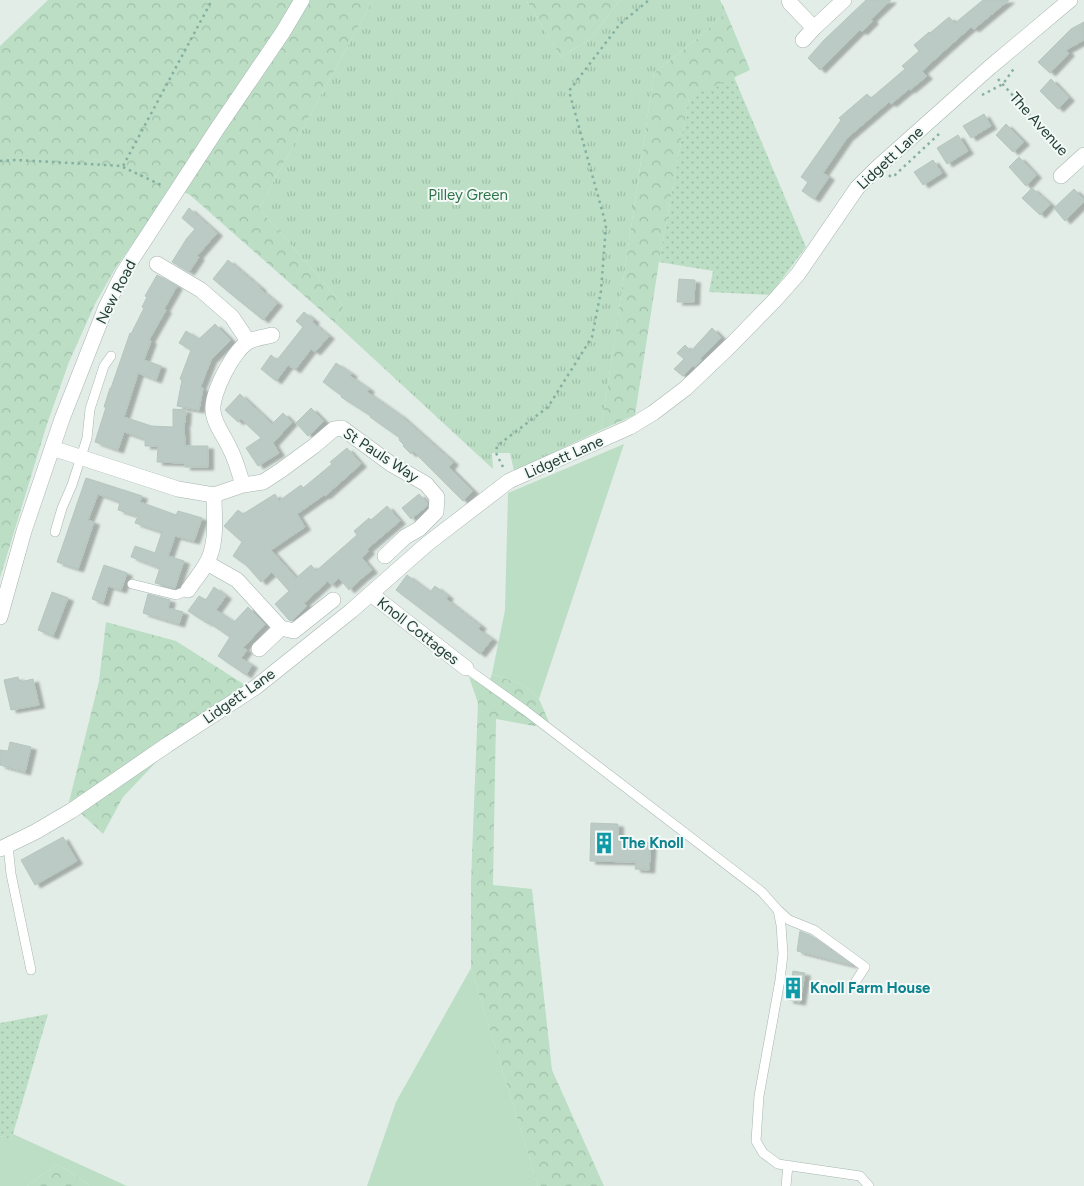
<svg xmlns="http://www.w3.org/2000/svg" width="1084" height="1186" viewBox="0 0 1084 1186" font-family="Figtree,sans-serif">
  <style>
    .grass { fill: #bcdec5 }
    .forest { fill: url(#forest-crowns) }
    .park { fill: url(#park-tufts) }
    .garden { fill: url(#garden-dots) }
    .building { fill: #bbcac4; stroke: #b5c6bf; filter: url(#shadow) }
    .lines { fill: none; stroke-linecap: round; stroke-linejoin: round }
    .service-casing { stroke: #a6b5af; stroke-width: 10 }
    .minor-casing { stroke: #a6b5af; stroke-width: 16 }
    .path { stroke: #84b0a2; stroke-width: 2.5; stroke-dasharray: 2.5 4; stroke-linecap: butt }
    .service { stroke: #fff; stroke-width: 9 }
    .minor { stroke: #fff; stroke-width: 15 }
    .labels { text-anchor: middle; stroke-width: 4; stroke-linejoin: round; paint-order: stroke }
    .street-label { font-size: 15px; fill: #233e36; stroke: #f3f9f6 }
    .park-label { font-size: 15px; fill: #2d7548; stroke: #f3f9f6 }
    .culture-label { font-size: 15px; font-weight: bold; fill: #0d838f; stroke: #f3f9f6; text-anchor: start }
  </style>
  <defs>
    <pattern id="forest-crowns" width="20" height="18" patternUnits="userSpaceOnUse" patternTransform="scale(1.25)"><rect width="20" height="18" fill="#bcdec5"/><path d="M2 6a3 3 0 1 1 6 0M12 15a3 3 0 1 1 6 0" fill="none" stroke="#a1c0aa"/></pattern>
    <pattern id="park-tufts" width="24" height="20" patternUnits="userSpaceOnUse" patternTransform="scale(1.25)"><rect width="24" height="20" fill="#bcdec5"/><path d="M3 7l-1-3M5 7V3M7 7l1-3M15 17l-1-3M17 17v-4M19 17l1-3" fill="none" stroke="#a1c0aa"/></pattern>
    <pattern id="garden-dots" width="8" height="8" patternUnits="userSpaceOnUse" patternTransform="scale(1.25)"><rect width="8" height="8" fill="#bcdec5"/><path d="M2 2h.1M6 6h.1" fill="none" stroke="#a1c0aa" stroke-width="1.8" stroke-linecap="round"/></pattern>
    <filter id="shadow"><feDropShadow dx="5.5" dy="3" stdDeviation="1" flood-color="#0004"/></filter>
  </defs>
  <rect width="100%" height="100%" fill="#e3ede8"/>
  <!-- grass -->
  <path class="grass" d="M624,444L539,699L524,685L492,674L505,610L508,493Z
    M471,968L538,1186H367L396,1102Z
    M13,1134L127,1186H92L57,1164L27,1186H0V1136L11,1139Z"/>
  <!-- forest -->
  <path class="forest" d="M48,0H373L259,208L344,306L335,323L190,195L172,187L115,269L95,304L69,362L47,424L0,578V46Z
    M526,0H620L590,39L561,57Z
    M726,12L750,70L689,99L659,262L635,415L601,430L654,73L698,38Z
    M106,622L176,641L245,685L161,757L123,797L103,834L69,802L99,681Z
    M492,674L524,685L539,699L549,722L534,726L496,719L493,885L532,889L552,1070L604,1186H538L471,968V881L478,703L469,677L487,688Z
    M57,1164L92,1186H27Z"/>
  <!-- park -->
  <path class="park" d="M373,0H526L561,57L590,39L620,0H720L726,12L698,38L654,73L601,430L514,471L510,453H492L493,469L335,323L344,306L259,208Z"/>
  <!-- garden -->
  <path class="garden" d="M734,77L806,247L770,295L709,292L713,271L659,262L689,98Z
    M48,1014L13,1134L11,1139L0,1136V1023Z"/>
  <!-- building -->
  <path class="building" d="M866,0H891L871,19L873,21L862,32L860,30L820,70L808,58L824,40Z
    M983,0H1009L974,29L971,27L945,50L922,71L927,76L910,90L909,89L891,104L889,102L847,138L823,173L829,177L814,199L802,191L808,182L801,177L841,120L839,118L867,94L871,98L905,69L902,66L919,51L914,45L929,32L930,33L949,17L955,23Z
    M1084,22V40L1066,50L1069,53L1050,73L1038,62L1071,29Z
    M1051,79L1069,98L1058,109L1040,91Z
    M984,114L991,126L971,138L963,126Z
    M1006,124L1024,142L1013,152L996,135Z
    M958,135L968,151L947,164L937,148Z
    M1019,157L1036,175L1026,186L1009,167Z
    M933,160L942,173L923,185L914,172Z
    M1032,188L1050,204L1040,215L1022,198Z
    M1074,189L1084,199V202L1065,221L1054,208Z
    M189,208L217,233L197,256L199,257L189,272L172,262L187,238L195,229L182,218Z
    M228,260L261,288L260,289L277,303L263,320L231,294L213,279Z
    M157,275L177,286L164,309L166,310L149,340L151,341L144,360L161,366L156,380L138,373L124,417L151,426L173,427V409L186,410L185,423H184L185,446H208V467H185V463L157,462L158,446H145V439L124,432L118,450L95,442L106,407H104L110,388H111L130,333L131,334L144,308L142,307L147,297L145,296Z
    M679,279L695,280L694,302H677Z
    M304,312L314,320L312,322L329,336L315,352L311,349L295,370L288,365L276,381L261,369L271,355L277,360L303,327L296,321Z
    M215,324L231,340L211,360L200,388H203L199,410L177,406L182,380L180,379L191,350L179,343L186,331L199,339Z
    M712,328L721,337L700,359L702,360L694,367L693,366L683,376L674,369L684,359L677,353L685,345L691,351Z
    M336,363L352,374L350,376L369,389L367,392L400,415L453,462L449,467L473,491L463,501L413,451L411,454L403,446L404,445L399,440L400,438L370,417L371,416L341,397L342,396L323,382Z
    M240,394L272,424L283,413L292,422L273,443L279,453L258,466L246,448L261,438L241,419L238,422L225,410Z
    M311,408L324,421L308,436L296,423Z
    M347,448L361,464L325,496L324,495L297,514L305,527L271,550L296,578L311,565L316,571L357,535L354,531L369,518L371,520L387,506L400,521L367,549L369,551L362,558L372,570L362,578L349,590L339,578L331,585L328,581L304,603L307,606L291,621L289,620L275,604L289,591L272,572L261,582L246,565L233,556L242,542L224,526L238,510L243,514L275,494L279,501L301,485L303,488L332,464L330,462Z
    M86,478L142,496L140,502L176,515L178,511L202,518L194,541L175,536L168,556L184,561L175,588L155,583L160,568L131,557L135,546L155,553L162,532L135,523L138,516L118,510L120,502L98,494L88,520L94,522L78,569L57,562Z
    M419,494L427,503V506L411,519L402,508Z
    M104,565L127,573L121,590L108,586L103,603L92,599Z
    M407,575L430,592L435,586L448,596L446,599L481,626L478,629L492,639L480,654L396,590Z
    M214,587L226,596L216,610L234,622L248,607L265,624L243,648L247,650L241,658L252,665L246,675L218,656L230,637L208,622L207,623L188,611L199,596L206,600Z
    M52,592L68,598L53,636L38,630Z
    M148,594L170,600L168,608L183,612L179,624L143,613Z
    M18,677L20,682L33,679L39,705L11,710L4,680Z
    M10,742L31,747L25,772L0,765V750L8,751Z
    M591,823L618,824V841L651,843L649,870L635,869L636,862L590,861Z
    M63,837L77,861L35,885L21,860Z
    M800,931L811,936L852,965L797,951Z
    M793,971L805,973L800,1002L788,1000Z"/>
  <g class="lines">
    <!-- service casing -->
    <g class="service-casing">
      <path id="service" d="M55,532L62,508L72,485L87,438L90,409L104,366L111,356
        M132,584L176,595L188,590
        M466,668L526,711L762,892L778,910L781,925L783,954L780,980L759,1096L756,1141L763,1153L778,1164L860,1176L869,1186
        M8,845L11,874L31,970
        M778,910L789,920L814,930L865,967L856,981
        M786,1186L788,1165"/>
    </g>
    <!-- minor casing -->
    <g class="minor-casing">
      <path id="minor" d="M789,0L790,3L814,28L844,0
        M803,40L814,28
        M1061,176L1084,155
        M157,264L201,290L232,317L248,341
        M52,448L178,489L214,495L243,485L263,482L280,471L314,446L334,429L342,428L391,464L426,484L437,497L436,512L419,529L405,537L385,556
        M243,485C239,473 236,460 230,449C225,437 214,424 213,411C211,394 234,348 250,341C256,338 265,337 272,335
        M207,563L237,580L281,628L259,649
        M188,590C194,581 201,573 206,564C218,544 214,517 214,495
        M371,594L466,668
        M0,617L24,531L62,419L106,307L123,273L217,129L283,32L302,0
        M281,628L294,631L333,600
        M0,849L35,832L71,811L167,745L256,687L351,611L427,544L509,481L630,427L653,413L686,388L731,345L775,300L798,274L857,188L878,167L989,68L1070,0"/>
    </g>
    <!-- path -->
    <path class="path" d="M998,79L1065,153
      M982,95L1003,84L1015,67
      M0,161L17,160L123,166L212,0
      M123,167L163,186
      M889,175L891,177L895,175L939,134
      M503,467L496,453L497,446L548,407L592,337L601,291L606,225L569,91L620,24L649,0"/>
    <!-- service -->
    <use href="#service" class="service"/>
    <!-- minor -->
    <use href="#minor" class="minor"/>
  </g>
  <!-- icons -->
  <defs>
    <g id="building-bare" transform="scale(1.725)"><path d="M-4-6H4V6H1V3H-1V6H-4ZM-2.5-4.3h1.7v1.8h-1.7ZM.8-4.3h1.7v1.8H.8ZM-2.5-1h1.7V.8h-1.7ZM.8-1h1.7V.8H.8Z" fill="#0f9aa8" stroke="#f3f9f6" stroke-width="2.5" paint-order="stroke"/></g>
  </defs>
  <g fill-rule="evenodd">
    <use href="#building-bare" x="604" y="843"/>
    <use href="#building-bare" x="793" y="988"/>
  </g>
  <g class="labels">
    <!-- street labels -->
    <g class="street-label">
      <text transform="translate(1039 124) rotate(48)" y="5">The Avenue</text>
      <text transform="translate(890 158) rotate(-43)" y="5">Lidgett Lane</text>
      <text transform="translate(116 292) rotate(-63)" y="5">New Road</text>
      <text transform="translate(381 455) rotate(33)" y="5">St Pauls Way</text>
      <text transform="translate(564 457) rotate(-24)" y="5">Lidgett Lane</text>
      <text transform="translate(418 631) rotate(38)" y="5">Knoll Cottages</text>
      <text transform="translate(239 696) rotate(-35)" y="5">Lidgett Lane</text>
    </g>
    <!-- park labels -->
    <g class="park-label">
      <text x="468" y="200">Pilley Green</text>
    </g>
    <!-- culture labels -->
    <g class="culture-label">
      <text x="620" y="848">The Knoll</text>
      <text x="810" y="993">Knoll Farm House</text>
    </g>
  </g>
</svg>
